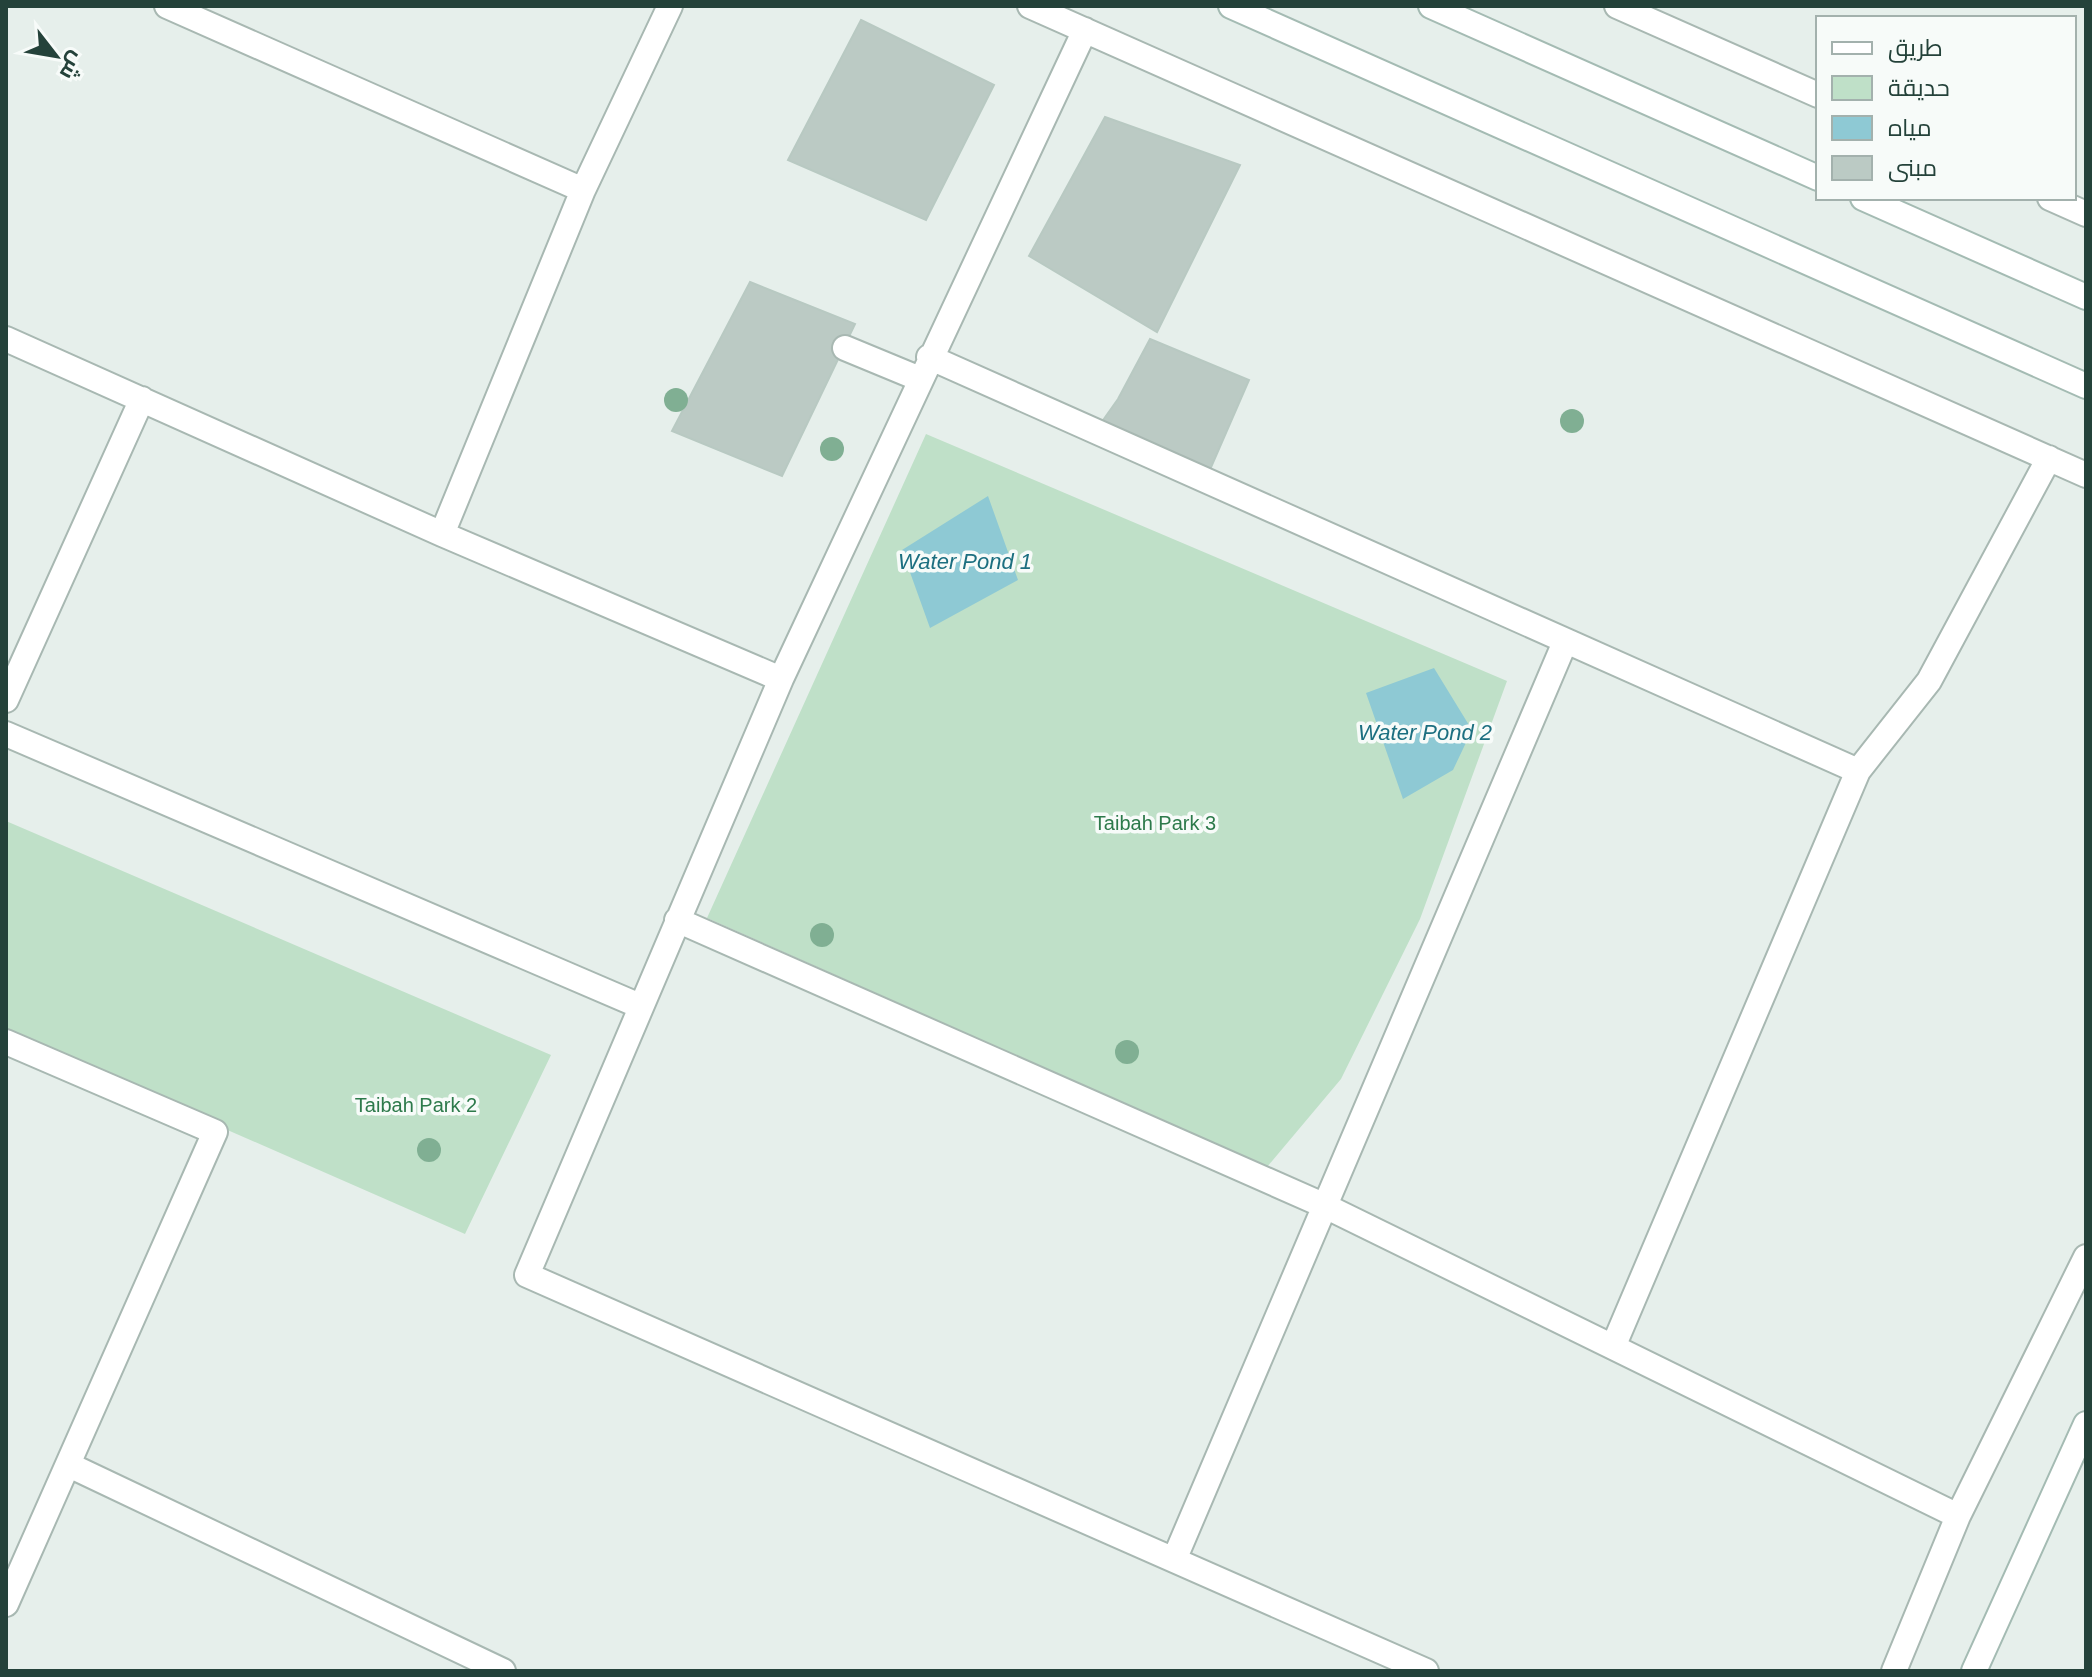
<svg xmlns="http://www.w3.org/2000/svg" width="2092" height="1677" viewBox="0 0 2092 1677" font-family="Helvetica,Cairo,sans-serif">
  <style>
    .green { fill: #bfe0c8 }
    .water { fill: #8ec9d4 }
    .building { fill: #bbcac4; stroke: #b8c9c2; stroke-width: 2 }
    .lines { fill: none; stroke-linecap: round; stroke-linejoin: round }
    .pedestrian-casing { stroke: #a8b8b2; stroke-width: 28 }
    .minor-casing { stroke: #a8b8b2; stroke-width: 28 }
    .secondary-casing { stroke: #a4bbb3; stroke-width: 28 }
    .pedestrian { stroke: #fff; stroke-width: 24 }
    .minor { stroke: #fff; stroke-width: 24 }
    .secondary { stroke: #fff; stroke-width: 24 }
    .tree { fill: #80af93 }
    .labels { text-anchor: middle; stroke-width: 7; stroke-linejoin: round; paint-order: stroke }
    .park-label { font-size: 20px; fill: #2d7a4b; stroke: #f7fbf9 }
    .water-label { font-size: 22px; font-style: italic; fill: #1c6f80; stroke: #f7fbf9 }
  </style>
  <rect width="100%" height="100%" fill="#e6efeb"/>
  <!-- green -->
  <path class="green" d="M926,434L1507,681L1420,919L1341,1079L1267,1167L707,918Z
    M6,821L551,1055L465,1234L6,1033Z"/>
  <!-- water -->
  <path class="water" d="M988,496L1018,580L930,628L902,550Z
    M1434,668L1472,730L1453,770L1403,799L1366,693Z"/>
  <!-- building -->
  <path class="building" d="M861,20L994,85L926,220L788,160Z
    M1105,117L1240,165L1157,332L1029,256Z
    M750,282L855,324L782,476L672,431Z
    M1150,339L1249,380L1209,472L1101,423L1118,399Z"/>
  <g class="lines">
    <!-- pedestrian casing -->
    <g class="pedestrian-casing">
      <path id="pedestrian" d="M845,348L920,379"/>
    </g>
    <!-- minor casing -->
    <g class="minor-casing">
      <path id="minor" d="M167,6L583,190
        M1030,6L2086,475
        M1617,6L1818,95
        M1085,30L781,679L527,1275L1426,1671
        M2050,198L2086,214
        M6,339L442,534L781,679
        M929,357L1858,771L1929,681L2049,458
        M442,534L583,190L670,6
        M6,700L142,399
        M6,734L640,1006
        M677,920L1323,1205L1958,1516
        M6,1042L215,1132L6,1604
        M1613,1347L1858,771
        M69,1465L503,1671
        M1174,1560L1565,642
        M1894,1671L1958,1516L2086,1257"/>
    </g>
    <!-- secondary casing -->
    <g class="secondary-casing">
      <path id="secondary" d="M1231,6L2086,386
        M1431,6L1818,178
        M1863,198L2086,297
        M1974,1671L2086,1424"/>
    </g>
    <!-- pedestrian -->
    <use href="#pedestrian" class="pedestrian"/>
    <!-- minor -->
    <use href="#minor" class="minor"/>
    <!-- secondary -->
    <use href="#secondary" class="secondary"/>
  </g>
  <!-- trees -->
  <g class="tree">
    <circle cx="676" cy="400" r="12"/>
    <circle cx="1572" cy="421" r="12"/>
    <circle cx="832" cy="449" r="12"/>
    <circle cx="822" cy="935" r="12"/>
    <circle cx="1127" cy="1052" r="12"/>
    <circle cx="429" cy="1150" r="12"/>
  </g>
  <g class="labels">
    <!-- park labels -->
    <g class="park-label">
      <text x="1155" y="830">Taibah Park 3</text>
      <text x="416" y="1112">Taibah Park 2</text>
    </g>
    <!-- water labels -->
    <g class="water-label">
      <text x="965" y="569">Water Pond 1</text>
      <text x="1425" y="740">Water Pond 2</text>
    </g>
  </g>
  <!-- border -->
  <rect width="2092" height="1677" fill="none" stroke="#24423a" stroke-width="16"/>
  <!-- legend -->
  <rect x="1816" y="16" width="260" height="184" fill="#f7fbf9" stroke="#a3b1ad" stroke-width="2"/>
  <rect x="1832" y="42" width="40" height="12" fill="#ffffff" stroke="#a3b1ad" stroke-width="2"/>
  <text x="1888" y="56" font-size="24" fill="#24423a">طريق</text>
  <rect x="1832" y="76" width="40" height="24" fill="#bfe0c8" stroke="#a3b1ad" stroke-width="2"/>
  <text x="1888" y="96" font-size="24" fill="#24423a">حديقة</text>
  <rect x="1832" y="116" width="40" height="24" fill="#8ec9d4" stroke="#a3b1ad" stroke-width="2"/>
  <text x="1888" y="136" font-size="24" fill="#24423a">مياه</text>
  <rect x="1832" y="156" width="40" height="24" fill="#bbcac4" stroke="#a3b1ad" stroke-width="2"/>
  <text x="1888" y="176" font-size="24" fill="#24423a">مبنى</text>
  <!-- north arrow -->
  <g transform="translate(56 56) rotate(121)" stroke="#f7fbf9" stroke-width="6" paint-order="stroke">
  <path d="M0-6L14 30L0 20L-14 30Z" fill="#24423a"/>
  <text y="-12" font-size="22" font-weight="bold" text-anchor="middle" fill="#24423a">ش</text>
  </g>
</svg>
